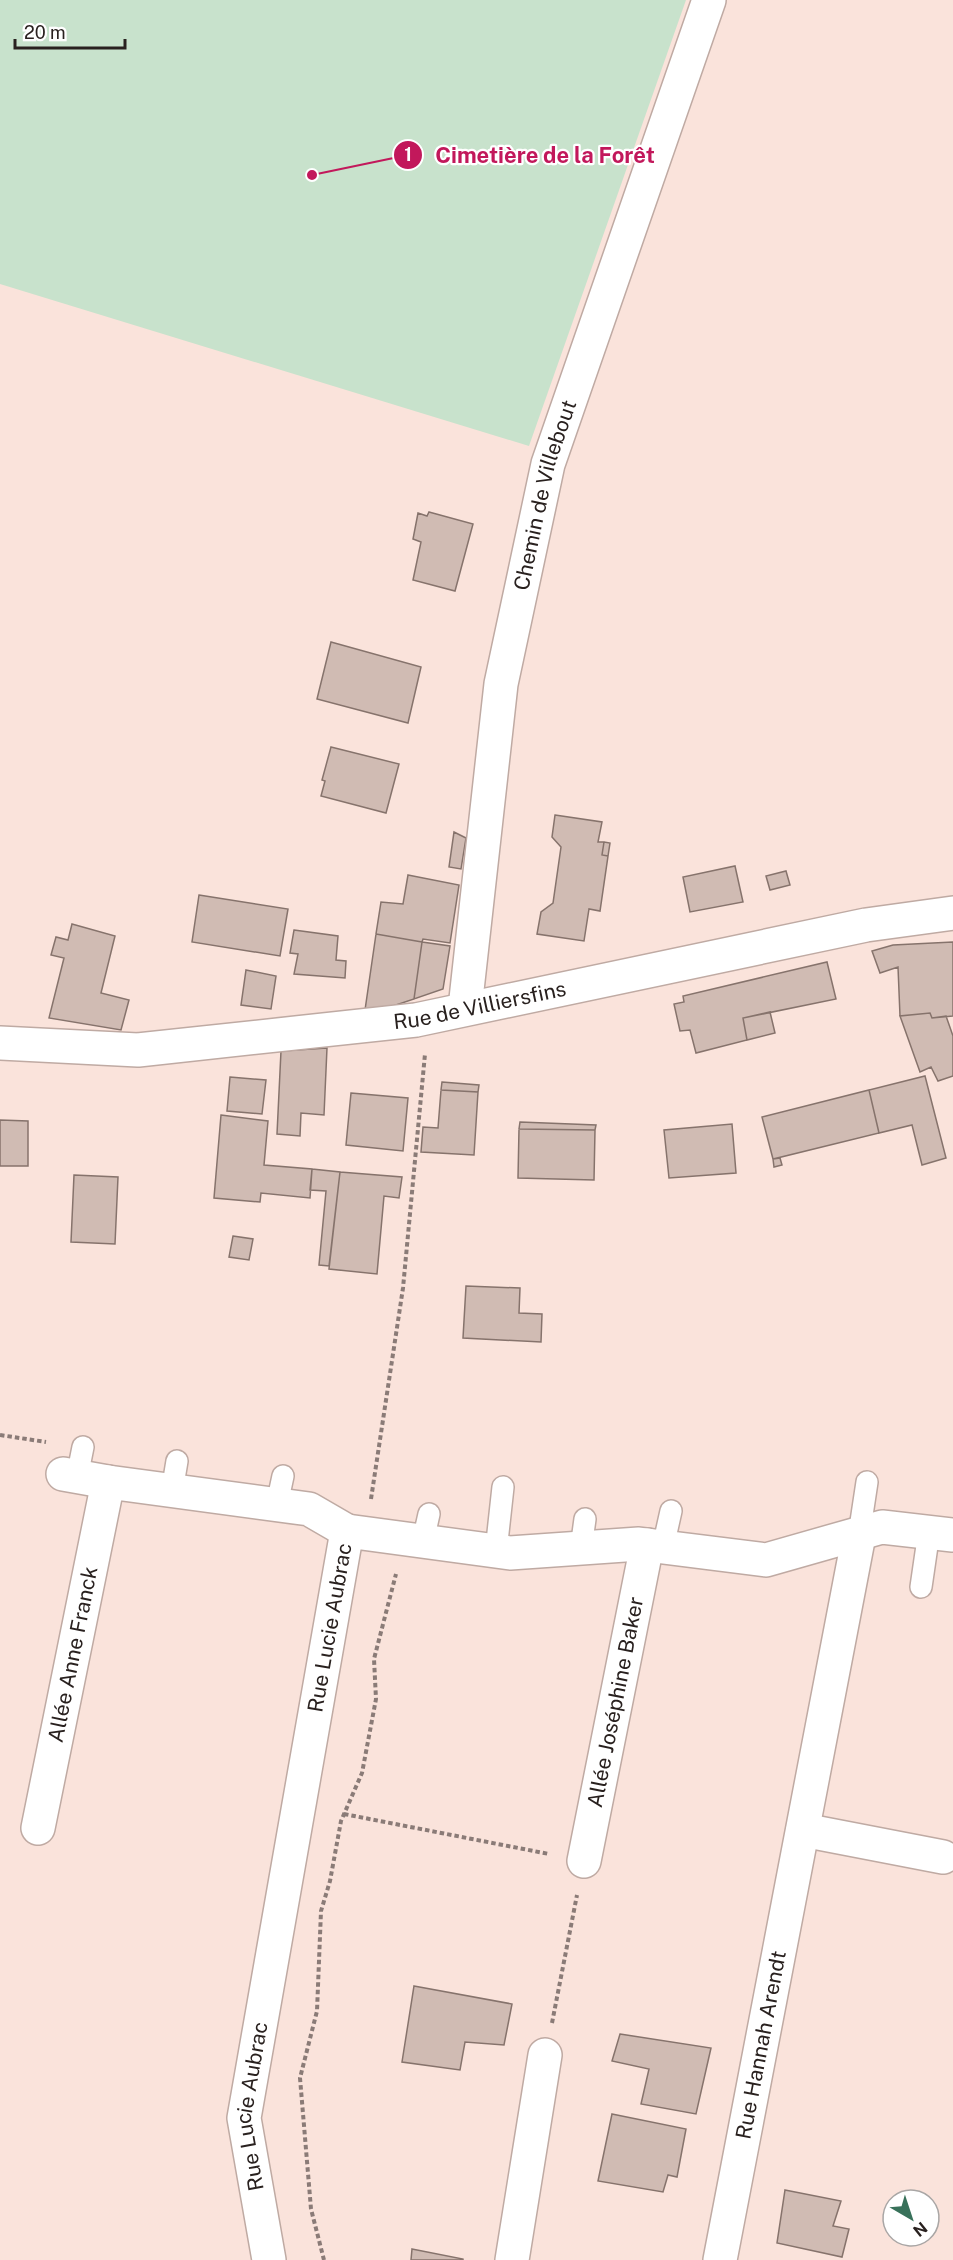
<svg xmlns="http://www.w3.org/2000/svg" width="953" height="2260" viewBox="0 0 953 2260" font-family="'Public Sans',sans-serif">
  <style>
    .green { fill: #c8e2cc }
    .building { fill: #d0bbb3; stroke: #86736c; stroke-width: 1.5 }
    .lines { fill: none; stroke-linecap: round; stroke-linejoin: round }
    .lane-casing { stroke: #bfaaa3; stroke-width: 24 }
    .street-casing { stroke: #bfaaa3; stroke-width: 36 }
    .path { stroke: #8a7b77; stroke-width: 4; stroke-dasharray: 4.5 3; stroke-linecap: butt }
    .lane { stroke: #fff; stroke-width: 21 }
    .street { stroke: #fff; stroke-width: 33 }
    .labels { text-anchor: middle; stroke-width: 4.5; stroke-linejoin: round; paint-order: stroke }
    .street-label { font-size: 21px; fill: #29211f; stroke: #fff }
    .leader { fill: none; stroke: #c2185b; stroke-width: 2 }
    .callout-dot { fill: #c2185b; stroke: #fff; stroke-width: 2 }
    .mark-label { font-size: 18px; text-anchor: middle; font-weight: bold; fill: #fff }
    .callout-label { font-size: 22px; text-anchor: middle; font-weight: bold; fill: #c2185b; stroke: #fff; stroke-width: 4.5; stroke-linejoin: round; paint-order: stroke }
  </style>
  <rect width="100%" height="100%" fill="#fae3db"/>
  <!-- green -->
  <path class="green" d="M0,0H686L529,446L0,284Z"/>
  <!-- building -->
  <path class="building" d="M429,512L473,524L455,591L413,580L421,542L413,539L418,513L427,516Z
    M331,642L421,667L408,723L317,699Z
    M331,747L399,764L386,813L321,796L325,781L322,780Z
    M555,815L602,822L598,842H604L602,855L608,856L600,911L589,909L584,941L537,934L541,912L553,903L561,847L552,837Z
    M454,832L466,838L461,869L449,867Z
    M604,842L610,843L608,856L602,855Z
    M735,866L743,902L690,912L683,877Z
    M786,871L790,885L770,890L766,876Z
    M408,875L459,885L450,943L423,939L422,942L376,934L381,902L403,904Z
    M199,895L288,909L280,956L192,942Z
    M72,924L115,936L101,993L129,1000L121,1030L49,1018L64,958L51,955L56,937L68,940Z
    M294,930L338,936L336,960L346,961L345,978L294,974L298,954L290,953Z
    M376,934L422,942L414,999L393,1006L365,1010Z
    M422,942L450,946L443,989L414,999Z
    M953,942V1016L932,1018L930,1013L900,1016L898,967L880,973L872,951L893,945Z
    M827,962L836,999L743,1018L747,1040L696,1053L690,1030L680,1031L674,1004L684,1002L683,996Z
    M246,970L276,976L271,1009L241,1005Z
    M770,1012L775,1033L747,1040L743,1018Z
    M930,1013L932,1018L946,1016L953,1036V1076L938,1081L931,1067L920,1072L900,1016Z
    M327,1048L324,1115L301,1113L300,1136L277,1134L281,1051Z
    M925,1076L946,1158L922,1165L912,1125L879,1133L869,1090Z
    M230,1077L266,1080L262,1114L227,1111Z
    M442,1082L479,1085L478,1092L441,1090Z
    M441,1090L478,1092L474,1155L421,1152L423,1127L438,1128Z
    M869,1090L879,1133L773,1159L762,1117Z
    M351,1093L408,1098L403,1151L346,1145Z
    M221,1115L268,1121L264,1165L312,1169L310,1198L261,1193L260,1202L214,1198Z
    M0,1120L28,1121V1166H0Z
    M520,1122L596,1125L595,1130L519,1129Z
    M732,1124L736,1173L669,1178L664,1130Z
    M519,1129L595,1130L594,1180L518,1178Z
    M780,1158L782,1165L774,1167L773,1159Z
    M312,1169L340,1172L329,1266L319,1265L326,1191L310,1190Z
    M340,1172L402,1177L399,1198L384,1196L377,1274L329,1269Z
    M74,1175L118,1177L115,1244L71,1242Z
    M233,1236L253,1239L249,1260L229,1257Z
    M466,1286L520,1288L519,1313L542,1314L541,1342L463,1338Z
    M414,1986L512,2004L504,2045L465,2042L460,2070L402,2062Z
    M620,2034L711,2048L696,2114L641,2104L649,2069L612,2061Z
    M612,2114L686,2129L677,2177L668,2175L663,2192L598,2181Z
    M785,2190L841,2201L833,2226L849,2229L842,2257L777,2243Z
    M412,2249L463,2259V2260H411Z"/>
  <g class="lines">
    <!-- lane casing -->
    <g class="lane-casing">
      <path id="lane" d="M77,1477L83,1447
        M172,1491L177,1461
        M277,1504L283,1476
        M859,1535L867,1482
        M423,1541L429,1514
        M663,1547L671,1511
        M581,1548L585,1519
        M496,1551L503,1487
        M921,1587L929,1532"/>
    </g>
    <!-- street casing -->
    <g class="street-casing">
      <g id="street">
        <path id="s1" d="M465,1008L501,684L548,464L709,0"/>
        <path id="s2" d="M0,1043L138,1050L416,1020L866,925L953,913"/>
        <path d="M63,1474L108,1482"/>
        <path id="s3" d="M38,1828L108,1482L309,1509L347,1531"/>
        <path d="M803,1830L943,1857"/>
        <path id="s4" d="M584,1861L647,1545"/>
        <path id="s5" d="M269,2260L244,2118L347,1531L510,1553L639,1544L766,1560L882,1527L953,1535"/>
        <path d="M512,2260L545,2055"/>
        <path id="s6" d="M720,2260L859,1535"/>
      </g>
    </g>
    <!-- path -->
    <path class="path" d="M0,1435L46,1442
      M371,1499L403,1288L425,1054
      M344,1814L549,1854
      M552,2023L577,1895
      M324,2260L311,2209L300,2078L317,2011L321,1911L330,1881L341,1821L362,1773L376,1699L374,1659L396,1574"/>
    <!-- lane -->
    <use href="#lane" class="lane"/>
    <!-- street -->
    <use href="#street" class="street"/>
  </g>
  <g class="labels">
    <!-- street labels -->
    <g class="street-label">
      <text dy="7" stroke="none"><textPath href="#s1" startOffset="520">Chemin de Villebout</textPath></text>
      <text dy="7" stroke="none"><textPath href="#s2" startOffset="483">Rue de Villiersfins</textPath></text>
      <text dy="7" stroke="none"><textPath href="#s5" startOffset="642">Rue Lucie Aubrac</textPath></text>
      <text dy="7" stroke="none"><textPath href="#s3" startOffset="177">Allée Anne Franck</textPath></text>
      <text dy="7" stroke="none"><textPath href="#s4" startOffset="162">Allée Joséphine Baker</textPath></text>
      <text dy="7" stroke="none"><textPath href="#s6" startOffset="219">Rue Hannah Arendt</textPath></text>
      <text dy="7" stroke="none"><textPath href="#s5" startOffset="156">Rue Lucie Aubrac</textPath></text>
    </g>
  </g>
  <!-- callouts -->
  <path class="leader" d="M312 175L408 155"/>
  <g class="callout-dot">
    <circle cx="312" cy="175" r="6"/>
    <circle cx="408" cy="155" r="15"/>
  </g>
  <g class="mark-label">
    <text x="408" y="161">1</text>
  </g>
  <g class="callout-label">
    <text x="545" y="163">Cimetière de la Forêt</text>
  </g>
  <!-- north arrow -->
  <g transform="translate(911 2218) rotate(141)"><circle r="28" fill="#ffffff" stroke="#a9a6a5" stroke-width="1.5"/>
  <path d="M0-4.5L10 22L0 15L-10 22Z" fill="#38715a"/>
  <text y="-9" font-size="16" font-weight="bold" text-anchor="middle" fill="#29211f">N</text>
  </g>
  <!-- scale -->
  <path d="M15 39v9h110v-9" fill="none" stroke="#29211f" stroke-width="3"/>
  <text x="24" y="39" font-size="18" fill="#29211f" stroke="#ffffff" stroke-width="4.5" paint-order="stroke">20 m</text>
</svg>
